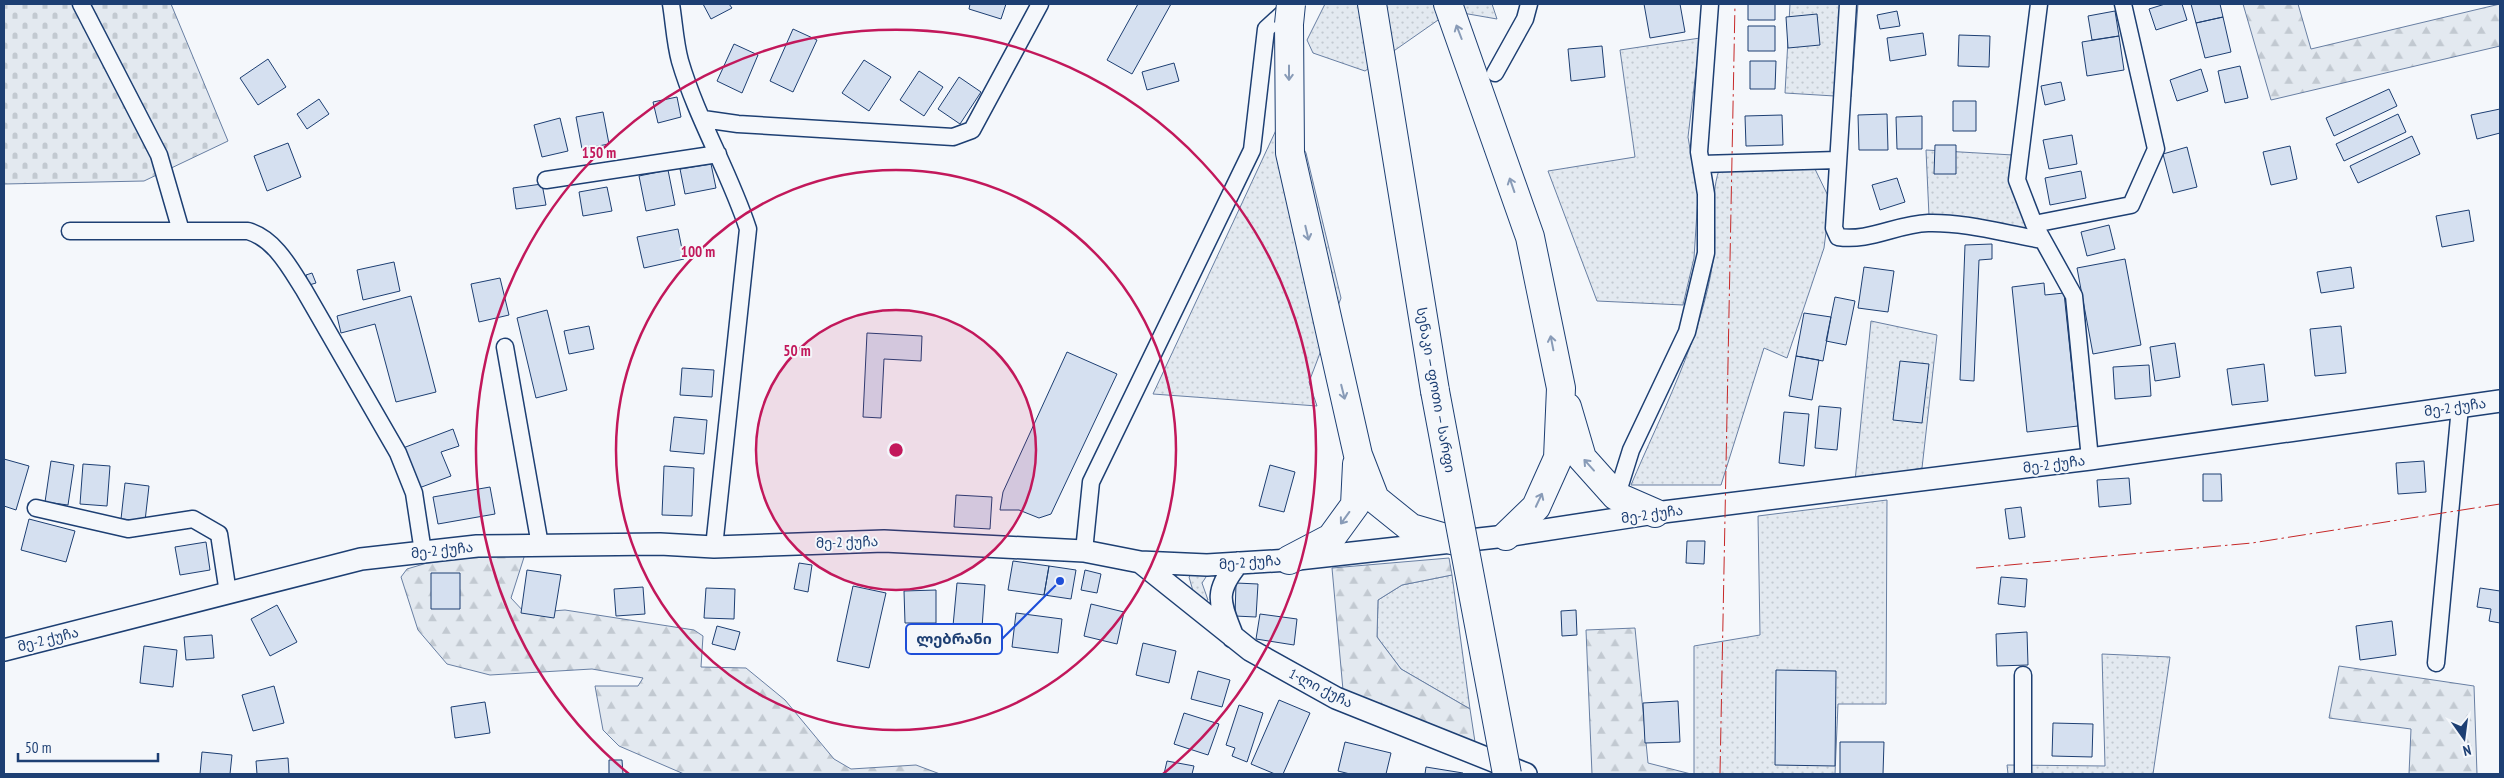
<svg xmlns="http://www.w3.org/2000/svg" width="2504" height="778" viewBox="0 0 2504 778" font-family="'PT Sans Narrow','Noto Sans Georgian',sans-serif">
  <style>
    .green { fill: url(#green-dots); stroke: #687fa3 }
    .forest { fill: url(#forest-firs); stroke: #687fa3 }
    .cemetery { fill: url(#cemetery-stones); stroke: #687fa3 }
    .building { fill: #d5e0f0; stroke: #1d3f73 }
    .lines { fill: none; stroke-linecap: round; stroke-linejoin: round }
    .minor-casing { stroke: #1d3f73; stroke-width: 19 }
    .tertiary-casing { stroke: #1d3f73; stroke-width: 24 }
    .trunk-casing { stroke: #1d3f73; stroke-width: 30 }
    .minor { stroke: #f4f7fb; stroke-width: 16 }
    .tertiary { stroke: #f4f7fb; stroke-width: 21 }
    .trunk { stroke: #f4f7fb; stroke-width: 28 }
    .trunk-bridge-casing { stroke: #1d3f73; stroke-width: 30; stroke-linecap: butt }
    .trunk-bridge { stroke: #f4f7fb; stroke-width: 28 }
    .power { stroke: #c62828; stroke-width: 1; stroke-dasharray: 18 4 2.5 4; stroke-linecap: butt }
    .oneway { stroke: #889bb7 }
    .ring { fill: none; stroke: #c2185b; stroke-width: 2.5 }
    .labels { text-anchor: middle; stroke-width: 4; stroke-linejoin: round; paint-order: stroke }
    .street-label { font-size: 14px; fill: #1d3f73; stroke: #f4f7fb }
    .centre { fill: #c2185b; stroke: #f4f7fb; stroke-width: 2.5 }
    .ring-label { font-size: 15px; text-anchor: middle; font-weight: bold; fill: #c2185b; stroke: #f4f7fb; stroke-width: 4; stroke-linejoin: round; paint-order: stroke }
    .leader { fill: none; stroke: #1d4ed8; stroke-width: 2 }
    .callout-dot { fill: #1d4ed8; stroke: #f4f7fb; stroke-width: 2 }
    .callout { fill: #f4f7fb; stroke: #1d4ed8; stroke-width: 2 }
    .callout-label { font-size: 15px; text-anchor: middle; font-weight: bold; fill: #1d3f73 }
  </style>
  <defs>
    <pattern id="green-dots" width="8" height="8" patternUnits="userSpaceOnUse" patternTransform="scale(1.25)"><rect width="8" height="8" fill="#e3e9f0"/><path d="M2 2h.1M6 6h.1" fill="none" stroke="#c2c9d1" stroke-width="1.8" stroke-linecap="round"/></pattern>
    <pattern id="forest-firs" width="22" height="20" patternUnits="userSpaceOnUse" patternTransform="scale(1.25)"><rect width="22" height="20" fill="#e3e9f0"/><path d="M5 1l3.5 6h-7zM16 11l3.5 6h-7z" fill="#c2c9d1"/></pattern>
    <pattern id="cemetery-stones" width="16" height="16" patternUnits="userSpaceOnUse" patternTransform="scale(1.25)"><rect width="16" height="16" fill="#e3e9f0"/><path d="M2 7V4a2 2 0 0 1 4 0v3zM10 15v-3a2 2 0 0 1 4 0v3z" fill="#c2c9d1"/></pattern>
  </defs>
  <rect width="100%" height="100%" fill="#f4f7fb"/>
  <!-- green -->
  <path class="green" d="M1325,4H1492L1497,19L1451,11L1365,71L1313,53L1307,40Z
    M1790,4H1858L1851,97L1785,93Z
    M1700,38L1688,137L1698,196L1694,258L1683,305L1597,301L1548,171L1635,157L1620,50Z
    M1284,113L1306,153L1341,298L1309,382L1317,406L1153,394Z
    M1926,150L2013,155L2011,187L2030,230L1929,216Z
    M1814,167L1830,200L1824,248L1787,358L1764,348L1721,485H1631C1661,414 1702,337 1713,261C1718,230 1709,200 1719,170Z
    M1871,321L1937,335L1922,468L1855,481Z
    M1887,500L1886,704H1838L1835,774H1694V646L1760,635L1758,516Z
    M1195,571L1208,574L1202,583L1208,600L1204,601L1193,591L1189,577Z
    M1452,575L1470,709L1401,669L1377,637L1378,600L1402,585Z
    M2102,654L2170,657L2153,774H2008L2007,765L2105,766Z"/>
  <!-- forest -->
  <path class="forest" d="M2243,4H2298L2311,49L2500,4V46L2271,100Z
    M526,551L511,598L525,613L565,610L694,630L703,636L701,667L746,668L785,700L834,759L851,769L916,765L940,774H684L619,746L603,730L595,686H638L643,678L592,669L490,675L447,664L418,630L401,577L407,569L427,563Z
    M1449,558L1452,575L1402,585L1378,600L1377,637L1401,669L1470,709L1475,742L1431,727L1343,690L1332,568Z
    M1635,628L1648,763L1691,774H1592L1586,630Z
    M2339,666L2474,686L2477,774H2409L2411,729L2329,718Z"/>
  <!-- cemetery -->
  <path class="cemetery" d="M4,4H171L228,141L144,181L4,184Z"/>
  <!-- building -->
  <path class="building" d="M703,4H729L732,8L711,19Z
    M970,4H1006L1001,19L969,9Z
    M1138,4H1171L1132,74L1107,60Z
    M1644,4H1680L1685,32L1650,38Z
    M1748,4H1775V20H1748Z
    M2165,4H2182L2187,20L2156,30L2149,9Z
    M2191,4H2220L2223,17L2196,23Z
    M1897,11L1900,26L1880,29L1877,15Z
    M2115,11L2119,36L2092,40L2088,16Z
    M1817,14L1820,45L1788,48L1786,17Z
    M2223,17L2231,52L2205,58L2196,23Z
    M1748,26H1775V51H1748Z
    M793,29L817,40L793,92L770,81Z
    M1923,33L1926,55L1890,61L1887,38Z
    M1959,35L1990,36L1989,67L1958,66Z
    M2119,36L2124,70L2087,76L2082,42Z
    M734,44L758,55L742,93L717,81Z
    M1602,46L1605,77L1571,81L1568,49Z
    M268,59L286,87L258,105L240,78Z
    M864,60L891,77L869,111L842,93Z
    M1750,61H1776L1775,89H1750Z
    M1174,63L1179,81L1147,90L1142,72Z
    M2240,66L2248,98L2225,103L2218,71Z
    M2201,69L2208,91L2177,101L2170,80Z
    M919,71L943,87L924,116L900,100Z
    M959,77L981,92L960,124L938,109Z
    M2061,82L2065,100L2045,105L2041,86Z
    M2389,89L2397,106L2334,136L2326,118Z
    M677,97L681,117L658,123L653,102Z
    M319,99L329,114L307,129L297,114Z
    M1953,101H1976V131H1953Z
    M2500,109V133L2477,139L2471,115Z
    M603,112L609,144L582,149L576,117Z
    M1887,114L1888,150H1859L1858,115Z
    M2398,114L2406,132L2344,161L2336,144Z
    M1782,115L1783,145L1746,146L1745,116Z
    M1922,116V149H1897L1896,117Z
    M560,118L568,151L542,157L534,125Z
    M2072,135L2077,164L2049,169L2043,140Z
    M2412,136L2420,154L2358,183L2350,166Z
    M288,143L301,177L267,191L254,156Z
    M1935,145H1956V174H1934Z
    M2290,146L2297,179L2271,185L2263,152Z
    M2187,147L2197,187L2173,193L2163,154Z
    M711,164L716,188L685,194L680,169Z
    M668,170L675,205L646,211L639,176Z
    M2081,171L2086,198L2050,205L2045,178Z
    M1897,178L1905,202L1880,210L1872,185Z
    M542,184L546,205L516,209L513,188Z
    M607,187L612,211L583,216L579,192Z
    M2469,210L2474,241L2442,247L2436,216Z
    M2109,225L2115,249L2087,256L2081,232Z
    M678,229L684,259L644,268L637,237Z
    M1992,244V259L1979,260L1974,381L1960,380L1965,245Z
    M2125,259L2141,345L2093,354L2077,268Z
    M394,262L400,291L363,300L357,270Z
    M1864,267L1894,271L1888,312L1858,308Z
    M2351,267L2354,288L2321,293L2317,272Z
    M312,273L316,283L309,285L306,275Z
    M500,278L509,315L479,322L471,284Z
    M2044,283L2045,295L2064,293L2078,426L2027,432L2012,287Z
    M411,296L436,392L396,402L375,324L341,333L337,316Z
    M1835,297L1855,301L1846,345L1826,341Z
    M547,310L567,390L536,398L517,318Z
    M1804,313L1831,317L1823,361L1796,356Z
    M589,326L594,349L569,354L564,331Z
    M2341,326L2346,373L2315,376L2310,329Z
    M867,333L922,336L921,361L884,359L881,418L863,417Z
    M2175,343L2180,377L2155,381L2150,347Z
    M1067,352L1117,374L1051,514L1039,518L1019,510H1000L1003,492Z
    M1796,356L1819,360L1812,400L1789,396Z
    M1900,361L1929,364L1922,423L1893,420Z
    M2264,364L2268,401L2232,405L2227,369Z
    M2149,365L2151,396L2115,399L2113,367Z
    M682,368L714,370L712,397L680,395Z
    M1819,406L1841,408L1837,450L1815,448Z
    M1784,412L1809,414L1804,466L1779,463Z
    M674,417L707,420L704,454L670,451Z
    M453,429L459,446L441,452L451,476L419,488L403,448Z
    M4,459L29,466L16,510L4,506Z
    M51,461L74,465L68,505L45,502Z
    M2424,461L2426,492L2398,494L2396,463Z
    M83,464L110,466L107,506L80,504Z
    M1270,465L1295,472L1284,512L1259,506Z
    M664,466L694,468L692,516L662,515Z
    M2203,474H2221L2222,501H2203Z
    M2129,478L2131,504L2099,507L2097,480Z
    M125,483L149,486L145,521L121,519Z
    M490,487L495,514L438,524L433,497Z
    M956,495L992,497L990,529L954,527Z
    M2021,507L2025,537L2009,539L2005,509Z
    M29,519L75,531L66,562L21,550Z
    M1687,541H1705L1704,564L1686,563Z
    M206,542L210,570L180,575L175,547Z
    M1013,561L1049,566L1044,595L1008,590Z
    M799,563L812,565L808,592L794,589Z
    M1049,566L1076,570L1071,599L1044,595Z
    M527,570L561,575L554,618L521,613Z
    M1085,570L1101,574L1097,593L1081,590Z
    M431,573H460V609H431Z
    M2001,577L2027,579L2025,607L1998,604Z
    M957,583L985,585L982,628L953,626Z
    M1236,583L1258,584L1256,617L1235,616Z
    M853,586L886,593L869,668L837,661Z
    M643,587L645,614L616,616L614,589Z
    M706,588L735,589L734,619L704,618Z
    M2480,588L2500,591V623L2489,621L2491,609L2477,607Z
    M936,590V623H905L904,591Z
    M1091,604L1124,612L1117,644L1084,636Z
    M277,605L297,642L270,656L251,619Z
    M1576,610L1577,635L1562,636L1561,611Z
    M1016,613L1062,619L1058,653L1012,647Z
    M1260,614L1297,619L1294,645L1256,639Z
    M2392,621L2396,655L2360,660L2356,626Z
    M717,626L740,632L735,650L712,644Z
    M2027,632L2028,665L1997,666L1996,634Z
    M212,635L214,658L186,660L184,637Z
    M1143,643L1176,651L1169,683L1136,675Z
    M144,646L177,650L173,687L140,683Z
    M1776,670L1836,671L1835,766L1775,765Z
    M1198,671L1230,680L1222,707L1191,699Z
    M274,686L284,723L253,731L242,695Z
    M1279,700L1310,713L1283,774H1275L1251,764Z
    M1678,701L1680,742L1645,743L1643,703Z
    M485,702L490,733L455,738L451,707Z
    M1239,705L1263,713L1247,762L1232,756L1235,748L1226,745Z
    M1184,713L1219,724L1208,755L1174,744Z
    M2053,723L2093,724L2092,757L2052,756Z
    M1345,742L1391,753L1386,774H1350L1338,771Z
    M1840,742H1884L1883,774H1840Z
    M202,752L232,755L230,774H200Z
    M288,758L289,774H257L256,761Z
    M609,760H622L623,774H609Z
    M1167,761L1194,766L1192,774H1164Z
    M1426,767L1463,773V774H1425Z"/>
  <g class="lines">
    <!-- minor casing -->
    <g class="minor-casing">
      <path id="minor" d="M81,4L159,155L181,231
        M671,4C674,22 675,43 680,61C697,119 729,171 748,229L714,547
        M1848,4L1834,228L1838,237C1869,242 1897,224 1928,223C1966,222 2006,234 2043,240
        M2039,4L2017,180L2034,224L2074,296L2090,459
        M1495,73L1525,19L1529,4
        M703,119L738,124L953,137L972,130L1040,4
        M1701,164L1837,160
        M546,180L718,154
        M2034,224L2131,205L2156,149L2123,4
        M70,231H248C275,239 290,268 304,290L398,453L414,493L423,552
        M505,347L540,545
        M1615,501L1631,450L1687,332L1706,253V194L1699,152L1710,4
        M36,508L128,529L193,519L219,534L228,593
        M1084,551L1091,482L1252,150L1266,29L1292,5
        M2436,663L2460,407
        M2023,675V774"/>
    </g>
    <!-- tertiary casing -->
    <g class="tertiary-casing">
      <path id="tertiary" d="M1140,562L1250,650L1336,698L1526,774
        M1233,637C1220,603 1213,593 1238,563
        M4,650L361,559L477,546L660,544L714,547L884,541L1084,551L1140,562L1207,565L1289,560L1506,536L1655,513L2090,459L2500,401"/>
    </g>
    <!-- trunk casing -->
    <g class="trunk-casing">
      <path id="trunk" d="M1372,4L1435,391
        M1448,4L1530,237L1561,388L1558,458L1536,507L1506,536
        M1289,24L1290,153L1358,455L1375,499L1411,528L1459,542
        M1567,407L1582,458L1616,496L1655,513
        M1289,560L1331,538L1355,505L1357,464"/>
    </g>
    <!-- minor -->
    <use href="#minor" class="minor"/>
    <!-- tertiary -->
    <use href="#tertiary" class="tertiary"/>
    <!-- trunk -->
    <use href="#trunk" class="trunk"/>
    <!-- trunk-bridge casing -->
    <g class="trunk-bridge-casing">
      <path id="trunk-bridge" d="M1289,24L1291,4
        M1435,391L1507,774"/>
    </g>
    <!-- trunk-bridge -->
    <use href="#trunk-bridge" class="trunk-bridge"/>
    <!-- power -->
    <path class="power" d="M1976,568L2252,543L2500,504
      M1720,774L1735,4"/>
  </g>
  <!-- one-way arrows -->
  <defs><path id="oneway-shaft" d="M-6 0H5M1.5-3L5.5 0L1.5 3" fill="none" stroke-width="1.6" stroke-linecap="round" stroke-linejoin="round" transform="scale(1.25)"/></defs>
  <g class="oneway">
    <use href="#oneway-shaft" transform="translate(1459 32) rotate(-111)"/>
    <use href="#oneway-shaft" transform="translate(1289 73) rotate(90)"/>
    <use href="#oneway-shaft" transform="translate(1512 185) rotate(-109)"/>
    <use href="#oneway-shaft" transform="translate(1307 233) rotate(77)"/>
    <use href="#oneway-shaft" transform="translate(1552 343) rotate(-101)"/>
    <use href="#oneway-shaft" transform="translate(1343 392) rotate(76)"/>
    <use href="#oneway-shaft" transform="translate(1589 465) rotate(-132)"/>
    <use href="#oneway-shaft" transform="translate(1539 500) rotate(-65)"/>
    <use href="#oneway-shaft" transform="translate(1345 518) rotate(126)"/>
  </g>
  <!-- distance rings -->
  <circle cx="896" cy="450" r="140" fill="#c2185b" fill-opacity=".12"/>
  <g class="ring">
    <circle cx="896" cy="450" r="140"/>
    <circle cx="896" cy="450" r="280"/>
    <path d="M629 774A420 420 0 1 1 1163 774"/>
  </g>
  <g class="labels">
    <!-- street labels -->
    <g class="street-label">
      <text transform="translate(1436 390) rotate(80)" y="5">სენაკი — ფოთი — სარფი</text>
      <text transform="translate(2455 407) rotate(-8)" y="5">მე-2 ქუჩა</text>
      <text transform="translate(2054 464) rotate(-7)" y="5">მე-2 ქუჩა</text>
      <text transform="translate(1652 514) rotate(-8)" y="5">მე-2 ქუჩა</text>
      <text transform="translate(847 542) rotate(-2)" y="5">მე-2 ქუჩა</text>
      <text transform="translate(442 550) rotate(-6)" y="5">მე-2 ქუჩა</text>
      <text transform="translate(1250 562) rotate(-4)" y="5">მე-2 ქუჩა</text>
      <text transform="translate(48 639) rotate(-14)" y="5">მე-2 ქუჩა</text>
      <text transform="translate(1321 688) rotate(27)" y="5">1-ლი ქუჩა</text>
    </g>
  </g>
  <circle cx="896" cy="450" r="8" class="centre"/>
  <g class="ring-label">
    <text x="599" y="158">150 m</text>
    <text x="698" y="257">100 m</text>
    <text x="797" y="356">50 m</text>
  </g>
  <!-- callouts -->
  <path class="leader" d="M1060 581L1002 639"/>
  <circle class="callout-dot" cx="1060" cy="581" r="5"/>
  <rect class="callout" x="906" y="624" width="96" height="30" rx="5"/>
  <g class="callout-label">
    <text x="954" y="644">ლებრანი</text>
  </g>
  <!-- border -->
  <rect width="2504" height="778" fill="none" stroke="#1d3f73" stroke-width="10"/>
  <!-- north arrow -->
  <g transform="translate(2464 738) rotate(166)" stroke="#f4f7fb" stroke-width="4" paint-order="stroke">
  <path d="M0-4L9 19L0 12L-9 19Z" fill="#1d3f73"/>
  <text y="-8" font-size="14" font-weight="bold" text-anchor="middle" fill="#1d3f73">N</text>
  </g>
  <!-- scale -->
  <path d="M18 753v8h140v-8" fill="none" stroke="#1d3f73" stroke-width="2.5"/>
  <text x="25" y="753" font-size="15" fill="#1d3f73" stroke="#f4f7fb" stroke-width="4" paint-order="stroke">50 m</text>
</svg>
